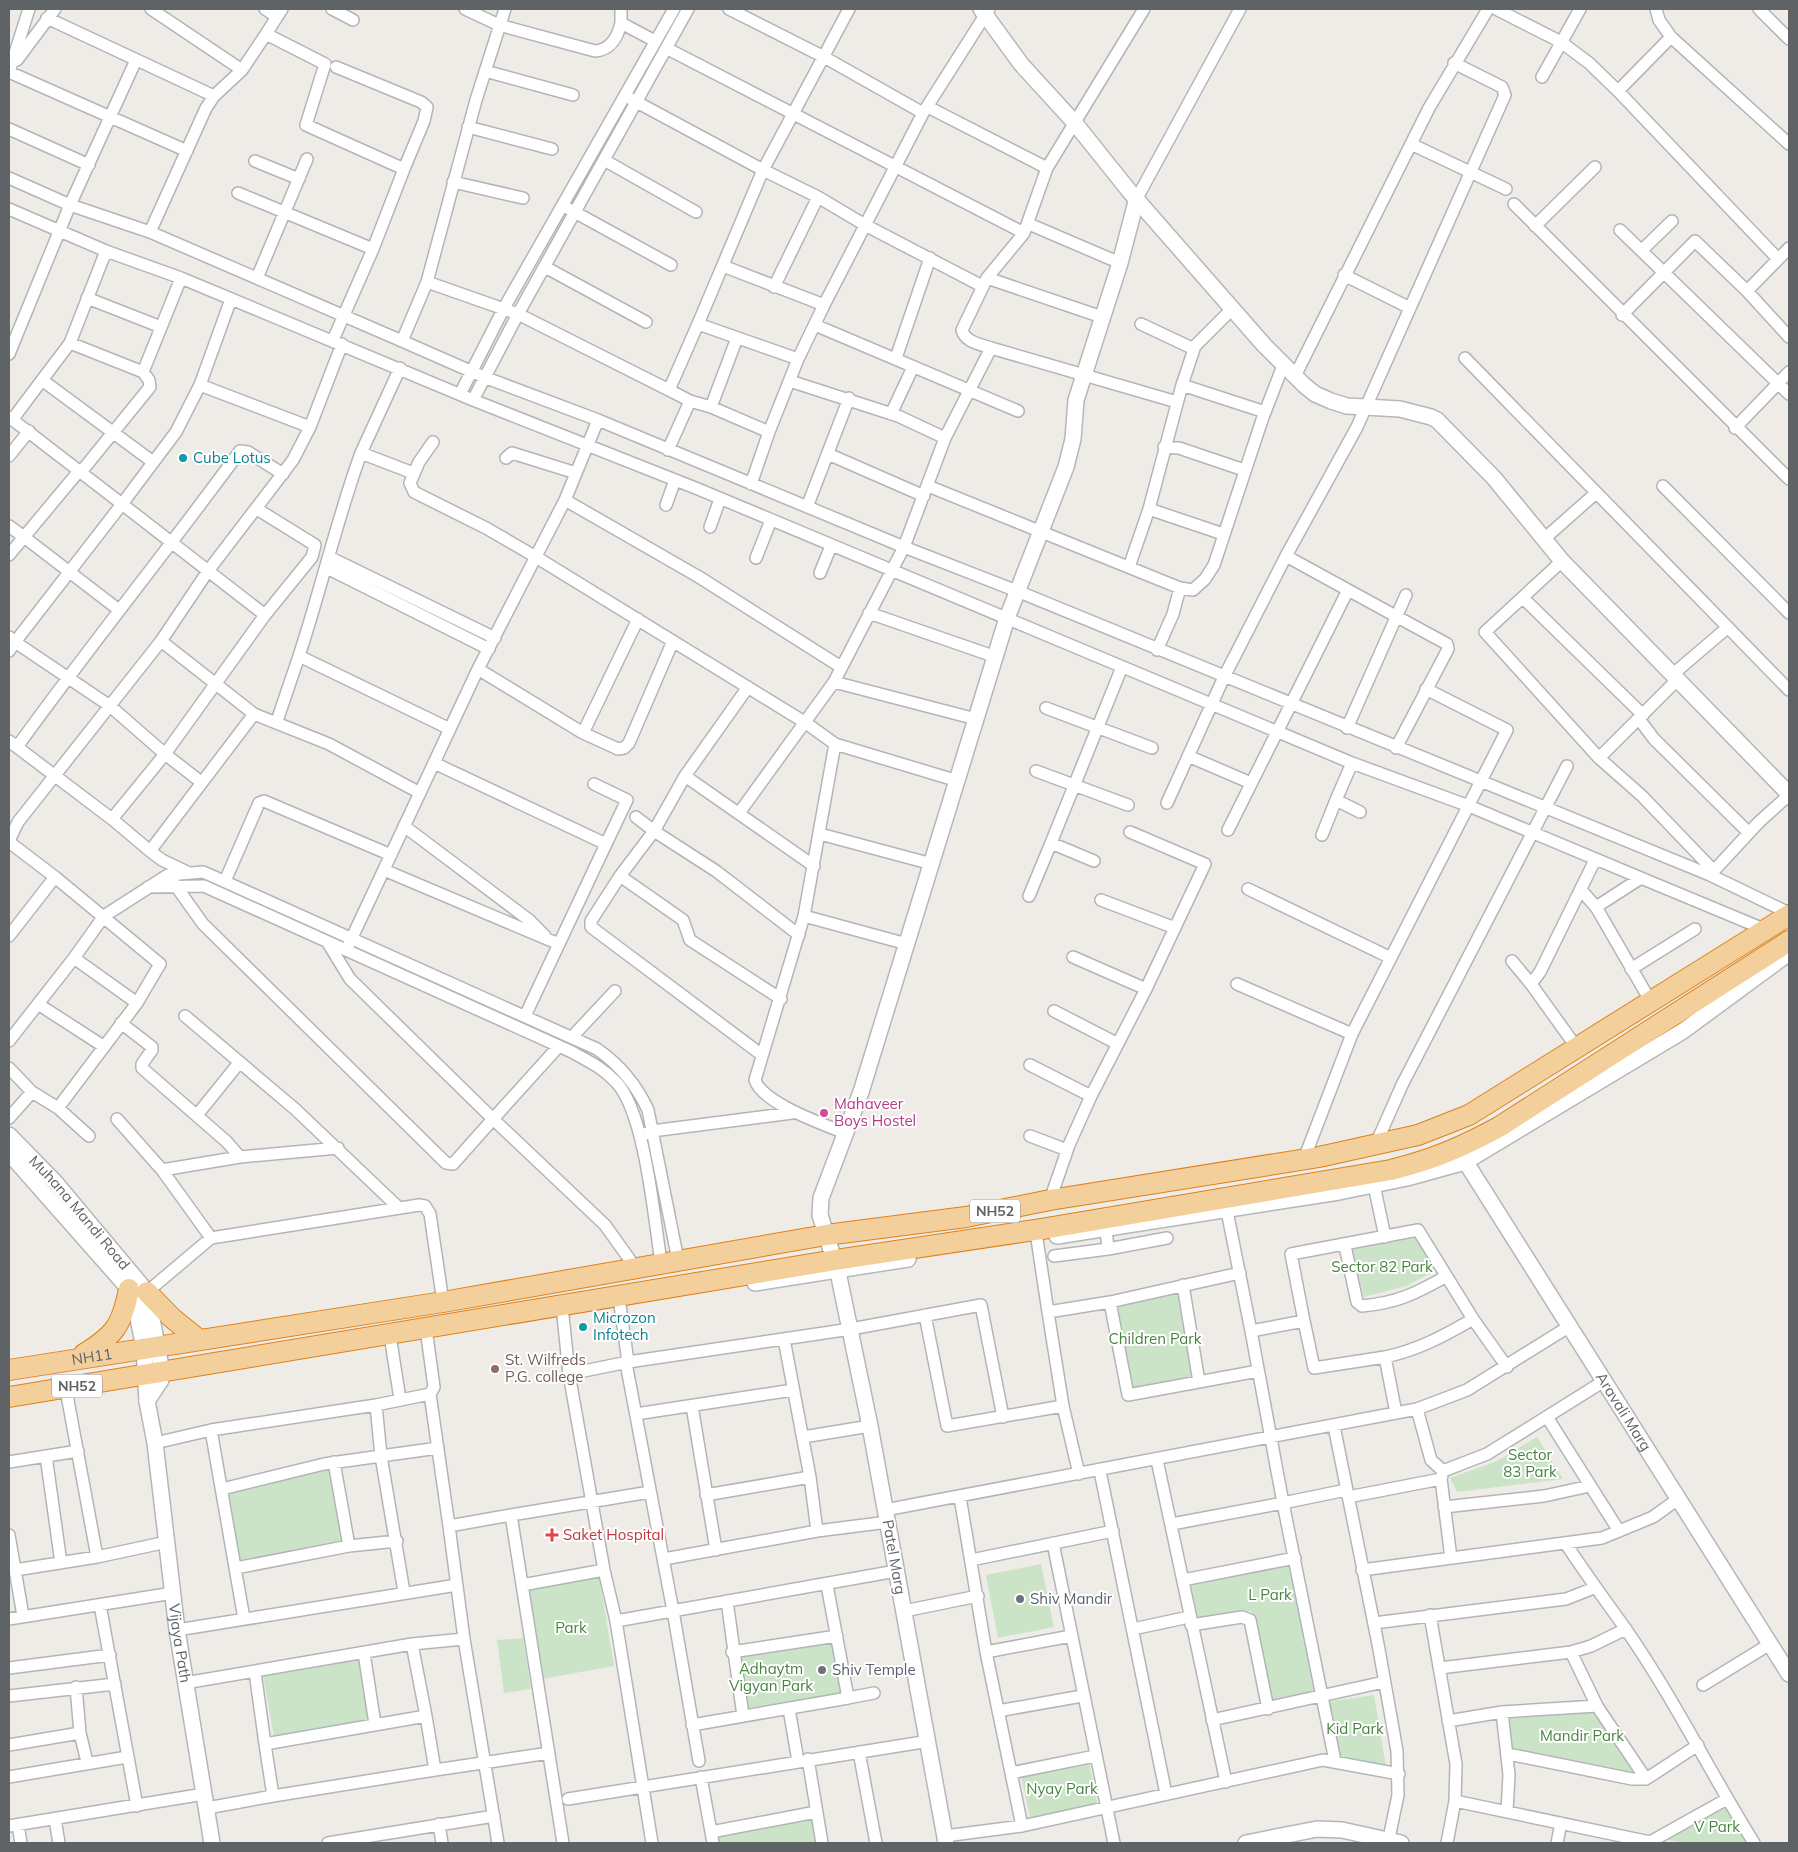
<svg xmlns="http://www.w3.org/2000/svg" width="1798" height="1852" viewBox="0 0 1798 1852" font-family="Mulish,sans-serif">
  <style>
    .green { fill: #cbe4c7 }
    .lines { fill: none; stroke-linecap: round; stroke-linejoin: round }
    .street-casing { stroke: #b2b5b8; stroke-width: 14 }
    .secondary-casing { stroke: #b4b7ba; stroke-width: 18 }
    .highway-casing { stroke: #df8118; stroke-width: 22 }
    .street { stroke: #fff; stroke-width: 11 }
    .secondary { stroke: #fff; stroke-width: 15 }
    .highway { stroke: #f3cf9b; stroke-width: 20 }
    .culture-dot { fill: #0f9aa8; stroke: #fff; stroke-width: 2 }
    .hotel-dot { fill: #d1479c; stroke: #fff; stroke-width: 2 }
    .education-dot { fill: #8d6e63; stroke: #fff; stroke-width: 2 }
    .health-dot { fill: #e0444e; stroke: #fff; stroke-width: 2 }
    .worship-dot { fill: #6b7280; stroke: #fff; stroke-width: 2 }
    .labels { text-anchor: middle; stroke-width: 4; stroke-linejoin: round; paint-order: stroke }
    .shield { fill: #fff; stroke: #8f9294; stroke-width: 1 }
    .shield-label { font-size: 14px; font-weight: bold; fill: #5f6366 }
    .culture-label { font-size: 15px; fill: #0d838f; stroke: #fff; text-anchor: start }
    .hotel-label { font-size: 15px; fill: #b23c85; stroke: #fff; text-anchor: start }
    .street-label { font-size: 15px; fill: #5f6366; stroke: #fff }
    .park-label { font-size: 15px; fill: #478440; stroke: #fff }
    .education-label { font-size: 15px; fill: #785e54; stroke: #fff; text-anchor: start }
    .health-label { font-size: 15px; fill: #be3a42; stroke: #fff; text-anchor: start }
    .worship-label { font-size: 15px; fill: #5b616d; stroke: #fff; text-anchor: start }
  </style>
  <rect width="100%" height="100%" fill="#efece8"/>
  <!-- green -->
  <path class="green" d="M1417,1235L1435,1271L1406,1286L1364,1297L1351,1250Z
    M1178,1291L1194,1376L1133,1388L1117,1302Z
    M1537,1437L1563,1479L1457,1492L1450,1478L1497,1461Z
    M334,1462L349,1546L236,1568L222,1489Z
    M1041,1564L1054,1627L998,1638L986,1575Z
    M1290,1564L1314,1693L1268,1702L1251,1611L1198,1620L1191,1583Z
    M599,1576L614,1666L542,1679L529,1589Z
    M523,1638L531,1689L504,1693L497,1640Z
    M834,1643L843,1694L746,1708L739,1655Z
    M362,1655L375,1724L274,1736L263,1675Z
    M1374,1695L1386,1766L1336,1755L1326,1702Z
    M1597,1706L1646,1779L1508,1754L1502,1712Z
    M1089,1761L1097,1803L1030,1818L1021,1776Z
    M1725,1806L1746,1843H1684L1662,1839Z
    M816,1812L822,1843H713L711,1832Z"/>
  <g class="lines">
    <!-- street casing -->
    <g class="street-casing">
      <path id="street" d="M29,9L9,72L187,151
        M151,9L242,70L266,34
        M265,9L277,17
        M282,9L266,34L325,64L306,125L404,169L373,249L333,340
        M332,9L353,20
        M465,9L499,25L595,51C611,50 618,36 621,23L655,41
        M621,9V23
        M729,9L824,57L923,113
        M1144,9L1047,168L1024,233L987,278L962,330C965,342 980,344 991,348L1177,402
        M1496,9L1561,42L1589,63L1618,91L1671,37
        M1656,9L1659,20L1671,37L1789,144
        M1759,9L1789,39
        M666,48L1024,233
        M17,60L55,9
        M336,67L421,102L427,107L424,121L404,169
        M485,71L573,95
        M1542,77L1580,9
        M1618,91L1778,259
        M214,96L242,70
        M631,99L763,170L818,197L865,225L982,286
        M928,107L1047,168
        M468,127L552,149
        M9,129L89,165
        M1411,144L1506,189
        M604,160L696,212
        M255,161L299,179
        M9,178L70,205L150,232L206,108L214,96L47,18
        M453,182L523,198
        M238,193L373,249
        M1137,198L1240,9
        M1514,204L1789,479
        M9,209L106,251L181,278L473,400L698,489L1352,763L1469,806L1641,878L1596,907
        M569,209L671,265
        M1029,224L1120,263
        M1535,226L1595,167
        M1620,230L1789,394
        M150,232L402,341L427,282L476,100L505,9
        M1642,250L1672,221
        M723,266L824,305
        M545,267L646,322
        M1344,275L1410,308
        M257,278L307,159
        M987,278L1102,317
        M427,282L518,314L669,390
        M774,287L818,197
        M1747,291L1789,248
        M87,298L161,327
        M1233,308L1195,346L1182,385L1265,412
        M1622,315L1695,241L1747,291L1789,337
        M698,324L763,170L849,9
        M1141,324L1194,349
        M815,325L1018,411
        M402,341L484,377L598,420L904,547L1017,591L1710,875L1759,822L1789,795
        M70,343L143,372
        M9,354L70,205L136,60
        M896,358L930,258
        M1465,358L1789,690
        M400,368L361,453L413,473
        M1295,376L1429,108L1488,9
        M42,380L70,343L106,251
        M790,381L898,416L945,438
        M200,385L310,427
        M1182,385L1149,509L1223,534
        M460,394L504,308L674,9
        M473,400L518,314L688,9
        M690,401L669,390L698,324L798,359
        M711,407L737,338
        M891,414L913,367
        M9,417L122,504L15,642L110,706L165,754L201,782
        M12,420L42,380L153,462
        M1735,428L1789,372
        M433,442L419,462L410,483L414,492L486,528L536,557L806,723L835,744L958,781
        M1164,447L1179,448L1244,470
        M668,450L690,401L711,407L769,432
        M828,454L924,496
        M9,456L29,431
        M506,458L512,453L576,473
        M79,471L24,537L119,610
        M81,472L150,387L149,380L143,372L181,278
        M751,484L769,432L798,359L824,305L923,113L989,9
        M928,486L1180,588L1193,590L1205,579L1214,565L1262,420L1284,363
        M1663,486L1789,613
        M565,500L699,577L841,667
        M666,505L675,480
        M807,507L849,398
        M257,509L315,545L312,557L265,615
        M9,526L24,537L9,555
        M710,527L720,499
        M1544,539L1596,493
        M329,557L495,638
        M756,558L771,520
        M1562,561L1485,632L1599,758L1642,796L1714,871
        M1129,567L1149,509
        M327,568L489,649
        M820,573L831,546
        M1348,590L1447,644L1448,649L1396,748
        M1523,598L1643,715
        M869,613L996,657
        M9,637L15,642L9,651
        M161,641L254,714L329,744L420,793
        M1157,650L1173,614L1180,588
        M299,656C321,589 337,519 361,453
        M478,669L583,733L618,749L624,748L629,743L673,641
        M1672,675L1727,628
        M834,682L976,719
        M748,687L685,776L814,866
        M1046,708L1152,748
        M1639,719L1654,739L1749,833
        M277,721L299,656L450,729
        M1347,728L1406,595
        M583,733L638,619
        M9,741L112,819L150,851L254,714
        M835,744L804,916L755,1080C762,1103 823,1124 845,1133
        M17,747C89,647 167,551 240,451L248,452L283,474
        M1188,756L1251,783
        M1599,758L1677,680
        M434,763L606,844L627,800L594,784
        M1352,763L1336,800L1360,812
        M1036,771L1128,805
        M685,776L654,831L716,871L799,935
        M1167,803L1224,677L1286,556L1357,427L1505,95L1502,87L1454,63
        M739,813L834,682L904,547L945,438L991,348
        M636,817L654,831L620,876L591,921V927L762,1055
        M112,819L165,754L265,615L122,504L176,432L200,385L231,299
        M404,826L529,920L545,936
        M1228,830L1348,590L1286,556
        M820,834L932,864
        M1322,835L1336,800
        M9,841L18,822L161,641L208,571L293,460L310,427L342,344
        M9,842L55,877L160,964L137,1003L58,1108
        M150,851L162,860L187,872
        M1094,861L1051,843L1122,667
        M384,870L559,944
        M168,875L203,924L446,1163L453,1164L493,1119L350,979L328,943
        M1710,875L1789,913
        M620,876L683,920L690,940L781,999
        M1641,878L1766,930
        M225,881L259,803L264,801L391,855
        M148,887L204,886L572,1052C588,1061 603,1068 616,1082C645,1112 654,1218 661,1262
        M1248,889L1389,957
        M1581,890L1596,907L1651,1002
        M1029,896L1051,843
        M1101,900L1175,928
        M804,916L907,944
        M9,936L55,877
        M349,944L478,669L565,500L598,420
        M1073,957L1146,989
        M74,958L137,1003
        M1512,961L1531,984
        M1631,969L1695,929
        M1237,984L1352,1034
        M38,1004L103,1046
        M1054,1011L1118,1044
        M185,1016L295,1109L398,1207
        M525,1016L606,844
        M121,1023L152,1047V1050L142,1064V1068L227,1142L240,1157L338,1148
        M572,1037L615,991
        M9,1041L74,958L104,916L168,875L203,872L210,875L597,1049C620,1065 636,1084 648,1110L678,1260
        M559,1046L493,1119L605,1225L635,1267
        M1577,1048L1531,984L1540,972L1595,860
        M1030,1065L1091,1096
        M9,1068L32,1092L58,1108L89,1136
        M197,1115L239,1063
        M9,1118L32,1092
        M117,1119L162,1170L211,1238
        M645,1134L652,1131L792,1113
        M1030,1136L1067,1150
        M1375,1146L1402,1085L1567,766
        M1304,1159L1352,1034L1507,730L1426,689
        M162,1170L240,1157
        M1374,1185L1385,1237
        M1050,1200L1069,1145L1091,1096L1146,989L1205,864L1130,832
        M1227,1211L1251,1331
        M1106,1229L1108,1249L1167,1238
        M1037,1239L1048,1312L1110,1302L1240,1273
        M1345,1246L1357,1302L1362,1306C1396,1303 1415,1294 1445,1277
        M1054,1256L1108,1249
        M1183,1285L1199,1382
        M147,1292L211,1238L419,1205L425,1206L430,1214L443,1302
        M1110,1302L1128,1395L1258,1371
        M620,1305L628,1362
        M562,1306L569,1374L604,1570L616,1621L652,1843
        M1048,1312L1063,1406L1079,1474
        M925,1315L947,1426L1063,1406
        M1304,1321L1291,1254L1418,1230L1473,1319L1507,1367
        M427,1336L434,1387L430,1394L449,1526L511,1515L563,1843
        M784,1339L810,1477L817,1531
        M391,1342L400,1399
        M626,1363L673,1611L699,1761
        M569,1374L628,1362L851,1329L981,1305L1003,1417
        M67,1395L97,1557
        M376,1405L381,1456L404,1592
        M692,1406L716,1550
        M1417,1409L1431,1460L1443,1471L1487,1454L1604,1381
        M1396,1413L1385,1357C1418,1350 1444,1336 1473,1319
        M636,1414L793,1390
        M1547,1417L1619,1531
        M1334,1426L1378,1644L1397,1751L1398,1795L1388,1843
        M211,1430L244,1619
        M803,1437L870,1426
        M155,1443L211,1430L376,1405L430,1394
        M46,1456L61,1563
        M1157,1460L1226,1782
        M9,1462L78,1451
        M334,1462L349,1546
        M1100,1471L1166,1794
        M1443,1472L1441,1479L1451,1558
        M222,1489L324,1464L438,1448
        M706,1495L810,1477
        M960,1497L986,1652L1022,1826
        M1348,1497L1441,1479
        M1444,1507L1544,1496L1590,1486
        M885,1510L1417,1409L1467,1390L1570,1326
        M511,1515L650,1492
        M1172,1524L1283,1503L1251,1331L1304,1321L1314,1368L1385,1357
        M449,1526L464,1639L498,1843
        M9,1535L23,1616
        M1053,1543L1114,1843
        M1566,1544C1585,1573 1605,1600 1625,1628C1673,1697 1710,1772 1754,1843
        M664,1559L817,1531L888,1522
        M971,1560L1113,1531
        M236,1568L349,1546L397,1541
        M15,1570L97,1557L167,1542
        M1362,1570L1602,1538L1653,1517L1678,1499
        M1183,1580L1295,1558
        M522,1585L604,1570
        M727,1601L743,1716
        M100,1605L137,1806
        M904,1611L978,1596
        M1430,1615L1456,1764L1455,1801L1447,1843
        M9,1619L173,1593
        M616,1621L896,1571
        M1374,1623L1566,1599L1594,1588
        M1191,1625L1242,1617L1250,1620L1268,1709
        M1133,1629L1189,1617
        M177,1630L457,1585
        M412,1644L426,1716
        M732,1652L837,1636
        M986,1652L1071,1636
        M1571,1652L1597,1706L1646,1779
        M364,1653L375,1724
        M9,1668L110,1655
        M1440,1668L1571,1652L1591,1646L1626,1629
        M255,1672L265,1744
        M185,1683L412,1644L464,1639
        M1703,1685L1770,1644
        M76,1687L80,1733L87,1762
        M9,1696L115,1684
        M848,1698L874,1693
        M789,1709L798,1761
        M998,1711L1082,1696
        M1502,1712L1509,1775L1507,1811
        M1212,1720L1384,1682
        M1448,1721L1502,1712L1597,1706
        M692,1725L848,1698L827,1585
        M9,1745L80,1733
        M859,1752L876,1843
        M1508,1754L1632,1779H1646L1698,1745
        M808,1759L822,1843
        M1335,1761L1283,1503L1346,1490
        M1011,1773L1095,1756
        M9,1777L127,1757
        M701,1777L713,1843
        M273,1796L435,1770
        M568,1799L929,1741
        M1455,1801L1650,1842L1727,1799
        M207,1808L273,1796L265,1744L426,1716L435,1770L549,1753
        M55,1819L59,1843
        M439,1824L442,1843
        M18,1825L21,1843
        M9,1826L204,1794
        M711,1832L816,1812
        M945,1836L1022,1826L1323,1760L1399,1774
        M328,1843L494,1816
        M1557,1843L1561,1823"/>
    </g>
    <!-- secondary casing -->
    <g class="secondary-casing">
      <g id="secondary">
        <path d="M981,9L1021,64L1074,122L1130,192L1264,345L1304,385L1315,394L1331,401L1347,406L1400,409L1431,417L1437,420L1494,478L1562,561L1789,794"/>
        <path id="s1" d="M9,1135L55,1182L147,1292L162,1372L161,1380L147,1401"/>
        <path id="s2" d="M9,1153L129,1289L135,1304L144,1348L147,1401L155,1443L177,1630L212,1843"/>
        <path id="s3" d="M1460,1153L1789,1674"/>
        <path d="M1057,1236L1339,1192L1407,1178L1465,1162L1683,1031L1789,953"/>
        <path d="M755,1283L908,1259"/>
        <path d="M946,1843L870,1426L838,1272L820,1215L821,1198L861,1092L1007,618L1066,467L1073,439L1076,400L1120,263L1137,198"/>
        <path d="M1246,1843L1317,1829L1342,1830L1401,1843"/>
      </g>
    </g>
    <!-- highway casing -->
    <g class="highway-casing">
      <g id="highway">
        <path d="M147,1292L172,1318L198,1339"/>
        <path d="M84,1354C115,1335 122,1325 129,1289"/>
        <path id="s4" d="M9,1370L443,1302L826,1235L966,1217L1050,1200L1319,1157L1418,1135L1469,1115L1789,915"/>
        <path d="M9,1397L835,1260L1048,1228L1391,1170C1434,1159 1460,1148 1499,1127L1789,941"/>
      </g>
    </g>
    <!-- street -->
    <use href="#street" class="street"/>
    <!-- secondary -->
    <use href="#secondary" class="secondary"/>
    <!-- highway -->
    <use href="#highway" class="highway"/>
  </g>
  <!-- markers -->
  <g class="culture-dot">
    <circle cx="183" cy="458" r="5"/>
    <circle cx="583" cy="1327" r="5"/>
  </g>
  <circle class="hotel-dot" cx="824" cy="1113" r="5"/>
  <circle class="education-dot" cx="495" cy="1369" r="5"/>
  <path class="health-dot" d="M549.5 1527.5h5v5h5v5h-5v5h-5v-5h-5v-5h5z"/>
  <g class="worship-dot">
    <circle cx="1020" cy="1599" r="5"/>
    <circle cx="822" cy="1670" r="5"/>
  </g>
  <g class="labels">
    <!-- shield labels -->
    <g class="shield">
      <rect x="970" y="1199.5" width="50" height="23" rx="4"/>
      <rect x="52" y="1374.5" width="50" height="23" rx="4"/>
    </g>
    <g class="shield-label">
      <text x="995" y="1216">NH52</text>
      <text x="77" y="1391">NH52</text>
    </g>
    <!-- culture labels -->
    <g class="culture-label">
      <text x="193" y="463">Cube Lotus</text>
      <text x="593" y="1323">Microzon<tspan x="593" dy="17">Infotech</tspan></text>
    </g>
    <!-- hotel labels -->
    <g class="hotel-label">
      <text x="834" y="1109">Mahaveer<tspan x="834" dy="17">Boys Hostel</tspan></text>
    </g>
    <!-- street labels -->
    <g class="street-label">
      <text dy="5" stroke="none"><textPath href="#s1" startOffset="105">Muhana Mandi Road</textPath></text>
      <text dy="5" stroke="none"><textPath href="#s4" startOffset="84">NH11</textPath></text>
      <text dy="5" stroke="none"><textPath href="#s3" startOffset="306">Aravali Marg</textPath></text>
      <text transform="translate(894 1557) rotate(80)" y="5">Patel Marg</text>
      <text dy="5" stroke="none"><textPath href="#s2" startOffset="540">Vijaya Path</textPath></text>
    </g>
    <!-- park labels -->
    <g class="park-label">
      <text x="1382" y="1272">Sector 82 Park</text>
      <text x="1155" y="1344">Children Park</text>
      <text x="1530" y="1460">Sector<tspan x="1530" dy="17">83 Park</tspan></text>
      <text x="1270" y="1600">L Park</text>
      <text x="571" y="1633">Park</text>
      <text x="771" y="1674">Adhaytm<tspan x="771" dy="17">Vigyan Park</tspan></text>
      <text x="1355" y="1734">Kid Park</text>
      <text x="1582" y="1741">Mandir Park</text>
      <text x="1062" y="1794">Nyay Park</text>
      <text x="1717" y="1832">V Park</text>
    </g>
    <!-- education labels -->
    <g class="education-label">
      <text x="505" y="1365">St. Wilfreds<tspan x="505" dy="17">P.G. college</tspan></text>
    </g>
    <!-- health labels -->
    <g class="health-label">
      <text x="563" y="1540">Saket Hospital</text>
    </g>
    <!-- worship labels -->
    <g class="worship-label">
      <text x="1030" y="1604">Shiv Mandir</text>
      <text x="832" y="1675">Shiv Temple</text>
    </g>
  </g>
  <!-- border -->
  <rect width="1798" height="1852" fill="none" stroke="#5f6366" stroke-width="20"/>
</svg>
